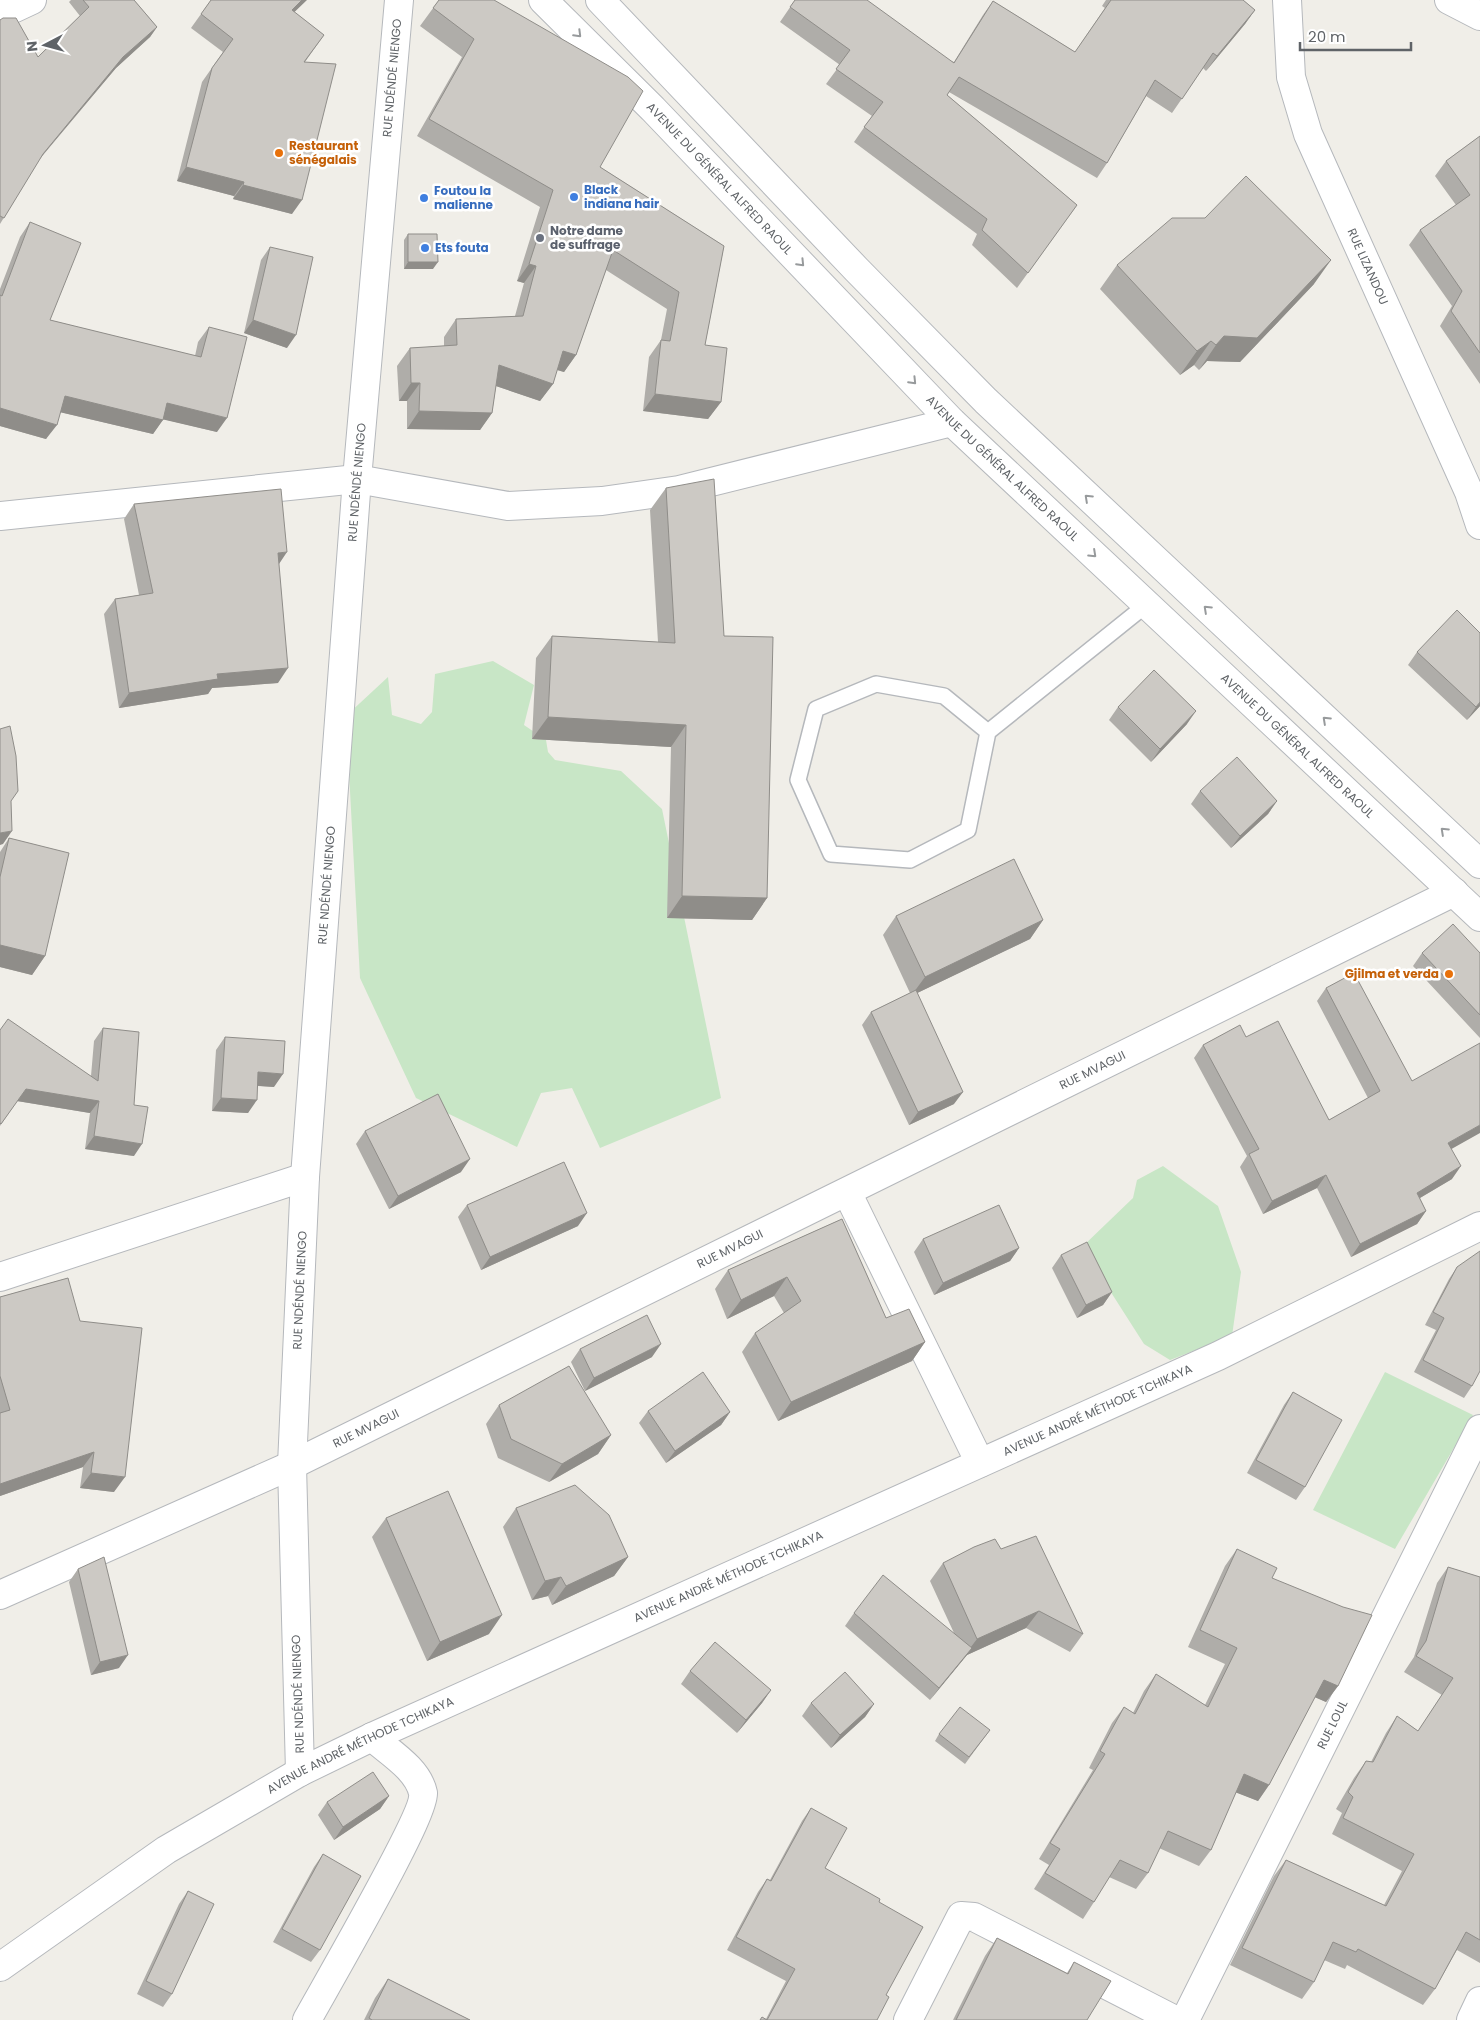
<svg xmlns="http://www.w3.org/2000/svg" width="1480" height="2020" viewBox="0 0 1480 2020" font-family="Poppins,sans-serif">
  <style>
    .green { fill: #c8e6c6 }
    .lines { fill: none; stroke-linecap: round; stroke-linejoin: round }
    .service-casing { stroke: #b5b8bc; stroke-width: 18 }
    .minor-casing { stroke: #b5b8bc; stroke-width: 30 }
    .tertiary-casing { stroke: #b5b8bc; stroke-width: 30 }
    .service { stroke: #fff; stroke-width: 15 }
    .minor { stroke: #fff; stroke-width: 28 }
    .tertiary { stroke: #fff; stroke-width: 28 }
    .wall { fill: #afada9 }
    .shaded-wall { fill: #8f8d89 }
    .building { fill: #ccc9c4; stroke: #8f8d89 }
    .oneway { stroke: #979a9c }
    .food-dot { fill: #e8710a; stroke: #fff; stroke-width: 2 }
    .shop-dot { fill: #3f7fe0; stroke: #fff; stroke-width: 2 }
    .worship-dot { fill: #6b7280; stroke: #fff; stroke-width: 2 }
    .labels { text-anchor: middle; stroke-width: 5; stroke-linejoin: round; paint-order: stroke }
    .street-label { font-size: 12px; fill: #5f6367; stroke: #fff }
    .food-label { font-size: 12px; font-weight: bold; fill: #c56008; stroke: #fff; text-anchor: start }
    .shop-label { font-size: 12px; font-weight: bold; fill: #366cbe; stroke: #fff; text-anchor: start }
    .worship-label { font-size: 12px; font-weight: bold; fill: #5b616d; stroke: #fff; text-anchor: start }
  </style>
  <rect width="100%" height="100%" fill="#f0eee8"/>
  <!-- green -->
  <path class="green" d="M493,661L534,685L524,725L546,740L548,752L555,760L621,771L662,809L721,1098L600,1148L572,1088L541,1093L517,1147L416,1098L360,978L346,716L388,677L392,715L421,724L432,712L435,674Z
    M1163,1166L1218,1206L1241,1272L1232,1336L1170,1360L1144,1344L1082,1247L1133,1198L1137,1180Z
    M1385,1372L1473,1415L1395,1549L1313,1510Z"/>
  <g class="lines">
    <!-- service casing -->
    <g class="service-casing">
      <path id="service" d="M988,732L944,696L876,684L816,709L798,780L831,854L910,860L968,830L988,732L1146,605"/>
    </g>
    <!-- minor casing -->
    <g class="minor-casing">
      <g id="minor">
        <path id="s1" d="M1287,0L1291,77L1308,134L1469,492L1480,525"/>
        <path d="M1449,0L1480,16"/>
        <path d="M0,516L357,479L508,506L602,501L679,490L952,422"/>
        <path d="M847,1192L980,1463"/>
        <path d="M0,1277L305,1177"/>
        <path id="s2" d="M0,1595L292,1465L1454,892"/>
        <path id="s3" d="M300,1772L292,1465L305,1177L357,479L399,0"/>
        <path id="s4" d="M0,1967L166,1850L300,1772L372,1737L1218,1356L1480,1226"/>
        <path d="M307,2020C324,1989 426,1814 423,1793C418,1769 389,1752 372,1737"/>
        <path d="M908,2020L961,1916L974,1917L1175,2020"/>
        <path id="s5" d="M1185,2020L1480,1429"/>
        <path d="M1471,2020L1480,2001"/>
      </g>
    </g>
    <!-- tertiary casing -->
    <g class="tertiary-casing">
      <g id="tertiary">
        <path id="s6" d="M543,0L653,109L952,422L1480,917"/>
        <path d="M600,0L857,270L986,401L1480,864"/>
        <path d="M0,15L32,0"/>
      </g>
    </g>
    <!-- service -->
    <use href="#service" class="service"/>
    <!-- minor -->
    <use href="#minor" class="minor"/>
    <!-- tertiary -->
    <use href="#tertiary" class="tertiary"/>
  </g>
  <!-- wall -->
  <path class="wall" d="M71,0H134L157,27L150,37L116,68L39,160L0,224V20L38,57L80,16L69,2Z
    M211,0L294,12L324,35L305,62L292,214L233,199L234,196L177,181L202,82L223,52L191,28Z
    M439,0L600,167L724,246L705,345L721,402L708,419L643,411L649,357L661,340L667,309L606,270L576,355L564,372L557,370L553,384L540,401L496,386L492,413L480,430L407,429V401H399L397,366L410,348L444,346V337L456,319L515,316L524,283L517,281L540,207L417,136L462,57L420,26Z
    M795,0L954,62L983,15L993,1L1075,52L1105,8L1102,6L1106,0H1243L1255,10L1245,24L1206,71L1203,68L1172,113L1146,96L1107,163L1097,178L949,92L947,95L1077,205L1017,288L972,245L977,234L854,142L872,116L826,84L840,65L780,22Z
    M1480,136V384L1440,326L1452,306L1409,245L1420,230L1456,205L1435,176L1446,161Z
    M30,222L50,320L195,356L198,342L209,327L217,432L163,419L153,434L60,412L46,439L0,426V289L20,237Z
    M408,234L433,269H404V240Z
    M270,247L287,348L244,333L261,260Z
    M1117,265L1314,284L1240,362L1207,361L1199,370L1194,365L1180,375L1100,289Z
    M666,488L724,636L767,898L752,920L667,918L671,747L532,739L536,658L552,636L658,642L650,510Z
    M134,504L279,563L278,683L212,688L208,694L119,708L104,614L115,599L139,595L124,519Z
    M1417,652L1480,706L1467,720L1408,665Z
    M1118,707L1187,724L1151,762L1109,720Z
    M1200,791L1277,801L1268,814L1231,848L1191,804Z
    M9,838L45,956L32,975L0,967V852Z
    M896,916L1043,920L1030,939L917,993L954,1104L909,1125L862,1025L871,1012L910,993L883,935Z
    M1422,953H1480V1038L1413,966Z
    M1326,988L1412,1081L1451,1149L1452,1179L1420,1198L1426,1211L1417,1224L1351,1257L1317,1188L1263,1214L1240,1167L1247,1156L1194,1058L1203,1045L1246,1037L1329,1120L1368,1098L1317,1001Z
    M103,1028L134,1105V1156L85,1149L90,1113L17,1101L0,1126V1029L91,1076L94,1041Z
    M225,1037L274,1087L258,1086L248,1113L212,1111L216,1050Z
    M365,1131L461,1172L389,1209L356,1144Z
    M467,1205L578,1226L481,1270L458,1217Z
    M842,1219L886,1318L925,1342L912,1361L778,1421L742,1352L755,1333L784,1313L774,1296L727,1319L715,1289L728,1270Z
    M923,1239L1019,1248L1010,1261L934,1295L914,1252Z
    M1061,1255L1112,1292L1103,1305L1077,1318L1052,1268Z
    M1457,1267L1472,1386L1464,1398L1414,1372L1436,1330L1425,1325L1449,1279Z
    M68,1278L114,1492L80,1488L83,1467L0,1496V1297Z
    M580,1349L652,1357L585,1391L571,1362Z
    M1293,1392L1305,1487L1296,1500L1247,1473L1284,1405Z
    M499,1405L611,1435L598,1454L549,1482L498,1458L486,1424Z
    M648,1411L730,1412L721,1425L666,1463L639,1423Z
    M516,1508L628,1557L614,1576L552,1605L548,1596L532,1600L503,1527Z
    M386,1518L489,1634L427,1661L372,1537Z
    M1001,1549L1083,1634L1070,1652L1026,1628L967,1655L930,1700L845,1626L854,1613L954,1633L930,1581L943,1563Z
    M1237,1549L1272,1578L1338,1686L1326,1702L1315,1697L1269,1785L1258,1801L1236,1792L1211,1850L1199,1866L1159,1848L1148,1873L1136,1889L1109,1877L1094,1902L1083,1919L1034,1889L1049,1865L1039,1859L1093,1770L1089,1768L1112,1723L1124,1707L1133,1713L1144,1691L1156,1674L1205,1705L1225,1664L1188,1647L1225,1566Z
    M1448,1567L1480,1577V1963L1457,1950L1435,1989L1423,2005L1347,1965L1345,1969L1324,1960L1314,1982L1302,1999L1230,1965L1274,1876L1286,1860L1384,1905L1402,1871L1332,1834L1342,1813L1336,1809L1354,1778L1366,1761L1371,1762L1386,1733L1397,1716L1418,1731L1442,1695L1404,1672L1414,1657L1437,1583Z
    M78,1569L119,1668L91,1675L69,1582Z
    M690,1671L771,1690L762,1703L737,1733L681,1684Z
    M811,1703L874,1704L865,1717L831,1748L802,1716Z
    M990,1730L965,1764L935,1741L939,1734Z
    M389,1796L380,1809L334,1840L318,1815L327,1802Z
    M811,1808L825,1868L879,1902L886,1995L877,2020H760L762,2017L766,2019L786,1981L727,1950L758,1892L767,1879L770,1880L802,1821Z
    M323,1854L320,1950L311,1962L273,1942L314,1867Z
    M188,1891L172,1994L163,2007L137,1994L179,1904Z
    M997,1938L1067,1973L1074,1962L1087,2020H953L985,1956Z
    M388,1979L470,2020H364L375,1998Z"/>
  <!-- shaded-wall -->
  <path class="shaded-wall" d="M302,0H307L282,24L292,10Z
    M1255,10L1245,24L1206,71L1217,56Z
    M157,27L150,37L116,68L35,164L43,154L123,57Z
    M186,167L244,182L234,196L177,181Z
    M243,185L302,200L292,214L233,199Z
    M1331,260L1314,284L1240,362L1207,361L1199,370L1216,345L1224,336Z
    M408,262H438L433,269H404Z
    M529,264L536,266L524,283L517,281Z
    M253,320L296,335L287,348L244,333Z
    M1211,341L1194,365L1180,375L1197,351Z
    M563,351L576,355L564,372L551,368Z
    M499,365L553,384L540,401L487,383Z
    M411,383H420L407,401H399Z
    M655,394L721,402L708,419L643,411Z
    M65,396L163,420L153,434L55,411Z
    M167,403L227,418L217,432L157,418Z
    M0,408L57,425L46,439L0,426Z
    M419,411L492,413L480,430L407,429Z
    M287,552L277,567L278,553Z
    M288,668L278,683L212,688L208,694L119,708L129,693L217,674Z
    M1480,702V706L1467,720L1476,707Z
    M1196,711L1187,724L1151,762L1160,749Z
    M548,717L686,725L671,747L532,739Z
    M1277,801L1268,814L1231,848L1240,836Z
    M12,831L3,844L0,845V833Z
    M682,896L767,898L752,920L667,918Z
    M1043,920L1030,939L911,996L925,977Z
    M0,945L45,956L32,975L0,967Z
    M258,1072L283,1074L274,1087L249,1085Z
    M26,1089L99,1101L90,1113L17,1101Z
    M963,1092L954,1104L909,1125L918,1112Z
    M221,1098L257,1100L248,1113L212,1111Z
    M1480,1125V1133L1439,1156L1448,1143Z
    M94,1136L142,1144L134,1156L85,1149Z
    M470,1159L461,1172L389,1209L398,1196Z
    M1461,1166L1452,1179L1408,1205L1417,1193Z
    M1326,1175L1317,1188L1263,1214L1272,1201Z
    M1426,1211L1417,1224L1351,1257L1360,1244Z
    M587,1213L578,1226L481,1270L490,1257Z
    M1019,1248L1010,1261L934,1295L943,1283Z
    M787,1277L774,1296L727,1319L741,1300Z
    M1112,1292L1103,1305L1077,1318L1086,1305Z
    M925,1342L912,1361L778,1421L791,1402Z
    M661,1344L652,1357L585,1391L594,1378Z
    M730,1412L721,1425L666,1463L675,1451Z
    M611,1435L598,1454L549,1482L562,1464Z
    M94,1452L83,1467L0,1496V1484Z
    M91,1473L125,1477L114,1492L80,1488Z
    M628,1557L614,1576L552,1605L566,1586Z
    M561,1577L548,1596L532,1600L545,1581Z
    M1039,1611L1026,1628L967,1655L930,1700L939,1688L964,1656L977,1639Z
    M502,1615L489,1634L427,1661L440,1642Z
    M128,1655L119,1668L91,1675L100,1662Z
    M1324,1680L1338,1686L1326,1702L1312,1696Z
    M771,1690L762,1703L737,1733L746,1720Z
    M874,1704L865,1717L831,1748L840,1735Z
    M1244,1774L1269,1785L1258,1801L1232,1791Z
    M389,1796L380,1809L334,1840L343,1827Z"/>
  <!-- building -->
  <path class="building" d="M83,0H134L157,27L123,57L43,154L4,218L0,216V20L3,18H16L38,57L89,7Z
    M211,0H302L292,10L324,35L304,62L336,64L302,200L243,185L244,182L186,167L212,68L233,39L201,14Z
    M439,0H494L628,77L643,91L600,167L724,246L705,345L727,348L721,402L655,394L661,340L670,341L679,292L613,250L576,355L563,351L553,384L499,365L492,413L419,411L420,383H411L410,348L457,345L456,319L523,316L536,266L529,264L553,190L429,119L474,39L433,8Z
    M795,0H867L954,63L993,1L1075,52L1111,0H1243L1255,10L1217,56L1213,53L1182,99L1155,80L1107,163L959,77L947,95L1077,205L1028,273L982,230L987,219L864,127L883,102L836,69L850,50L790,7Z
    M1480,136V353L1451,311L1462,291L1420,230L1470,195L1446,161Z
    M1246,176L1331,260L1257,338L1224,336L1216,345L1211,341L1197,351L1117,265L1172,218H1205Z
    M30,222L81,243L50,320L201,357L209,327L247,337L227,418L167,403L163,420L65,396L57,425L0,408V295L2,296Z
    M408,234H437L438,262H408Z
    M270,247L313,257L296,335L253,320Z
    M714,479L724,636L773,637L767,898L682,896L686,725L548,717L552,636L675,643L666,488Z
    M281,489L287,552L278,553L288,668L217,674L218,679L129,693L115,599L153,593L134,504Z
    M1457,610L1480,633V702L1476,707L1417,652Z
    M1154,670L1196,711L1160,749L1118,707Z
    M10,726L16,756L18,791L11,801L12,831L0,833V729Z
    M1237,757L1277,801L1240,836L1200,791Z
    M9,838L69,853L45,956L0,945V877Z
    M1014,859L1043,920L925,977L896,916Z
    M1453,924L1480,953V1015L1422,953Z
    M1354,973L1412,1081L1480,1043V1125L1448,1143L1461,1166L1417,1193L1426,1211L1360,1244L1326,1175L1272,1201L1249,1154L1259,1149L1203,1045L1240,1025L1246,1037L1278,1021L1329,1120L1380,1091L1326,988Z
    M916,990L963,1092L918,1112L871,1012Z
    M8,1019L98,1081L103,1028L139,1032L134,1105L148,1107L142,1144L94,1136L99,1101L26,1089L1,1124L0,1123V1030Z
    M225,1037L285,1041L283,1074L258,1072L257,1100L221,1098Z
    M438,1094L470,1159L398,1196L365,1131Z
    M564,1162L587,1213L490,1257L467,1205Z
    M999,1205L1019,1248L943,1283L923,1239Z
    M842,1219L886,1318L909,1309L925,1342L791,1402L755,1333L801,1301L787,1277L741,1300L728,1270Z
    M1087,1242L1112,1292L1086,1305L1061,1255Z
    M1480,1251V1371L1472,1386L1423,1360L1444,1318L1433,1312L1457,1267Z
    M68,1278L80,1321L142,1328L125,1477L91,1473L94,1452L0,1484V1413L10,1410L0,1376V1297Z
    M647,1315L661,1344L594,1378L580,1349Z
    M569,1366L611,1435L562,1464L511,1439L499,1405Z
    M703,1372L730,1412L675,1451L648,1411Z
    M1293,1392L1342,1420L1305,1487L1256,1460Z
    M575,1485L609,1515L628,1557L566,1586L561,1577L545,1581L516,1508Z
    M448,1491L502,1615L440,1642L386,1518Z
    M1036,1536L1083,1634L1039,1611L977,1639L943,1563L974,1547L995,1539L1001,1549Z
    M1237,1549L1277,1568L1272,1578L1343,1607L1372,1615L1338,1686L1324,1680L1269,1785L1244,1774L1211,1850L1168,1831L1148,1873L1120,1860L1094,1902L1045,1873L1060,1849L1050,1843L1105,1754L1100,1751L1124,1707L1135,1714L1156,1674L1208,1707L1237,1648L1200,1630Z
    M104,1557L128,1655L100,1662L78,1569Z
    M1448,1567L1480,1577V1940L1466,1932L1435,1989L1358,1949L1356,1952L1333,1942L1314,1982L1242,1948L1286,1860L1386,1906L1414,1854L1343,1818L1353,1797L1348,1792L1366,1761L1373,1762L1397,1716L1418,1731L1453,1678L1416,1656L1426,1641Z
    M883,1575L972,1648L939,1688L854,1613Z
    M715,1642L771,1690L746,1720L690,1671Z
    M845,1672L874,1704L840,1735L811,1703Z
    M960,1707L990,1730L969,1757L939,1734Z
    M373,1772L389,1796L343,1827L327,1802Z
    M811,1808L847,1828L825,1868L880,1899L879,1902L923,1927L886,1995L889,1997L877,2020H760L762,2017L767,2020L795,1969L736,1937L767,1879L771,1881Z
    M323,1854L361,1876L320,1950L282,1929Z
    M188,1891L214,1904L172,1994L146,1981Z
    M997,1938L1068,1974L1074,1962L1111,1981L1087,2020H956Z
    M388,1979L470,2020H372L369,2018Z"/>
  <!-- one-way arrows -->
  <defs><path id="oneway-chevron" d="M-2-3.5L2.5 0L-2 3.5" fill="none" stroke-width="1.6" stroke-linecap="round" stroke-linejoin="round" transform="scale(1.25)"/></defs>
  <g class="oneway">
    <use href="#oneway-chevron" transform="translate(578 34) rotate(45)"/>
    <use href="#oneway-chevron" transform="translate(801 263) rotate(46)"/>
    <use href="#oneway-chevron" transform="translate(913 381) rotate(46)"/>
    <use href="#oneway-chevron" transform="translate(1088 498) rotate(-137)"/>
    <use href="#oneway-chevron" transform="translate(1093 554) rotate(43)"/>
    <use href="#oneway-chevron" transform="translate(1207 609) rotate(-137)"/>
    <use href="#oneway-chevron" transform="translate(1326 720) rotate(-137)"/>
    <use href="#oneway-chevron" transform="translate(1444 831) rotate(-137)"/>
  </g>
  <!-- markers -->
  <g class="food-dot">
    <circle cx="279" cy="153" r="5"/>
    <circle cx="1449" cy="974" r="5"/>
  </g>
  <g class="shop-dot">
    <circle cx="574" cy="197" r="5"/>
    <circle cx="424" cy="198" r="5"/>
    <circle cx="425" cy="248" r="5"/>
  </g>
  <circle class="worship-dot" cx="540" cy="238" r="5"/>
  <g class="labels">
    <!-- street labels -->
    <g class="street-label">
      <text dy="4" stroke="none"><textPath href="#s3" startOffset="1698">RUE NDÉNDÉ NIENGO</textPath></text>
      <text dy="4" stroke="none"><textPath href="#s6" startOffset="251">AVENUE DU GÉNÉRAL ALFRED RAOUL</textPath></text>
      <text dy="4" stroke="none"><textPath href="#s1" startOffset="282">RUE LIZANDOU</textPath></text>
      <text dy="4" stroke="none"><textPath href="#s6" startOffset="656">AVENUE DU GÉNÉRAL ALFRED RAOUL</textPath></text>
      <text dy="4" stroke="none"><textPath href="#s3" startOffset="1292">RUE NDÉNDÉ NIENGO</textPath></text>
      <text dy="4" stroke="none"><textPath href="#s6" startOffset="1061">AVENUE DU GÉNÉRAL ALFRED RAOUL</textPath></text>
      <text dy="4" stroke="none"><textPath href="#s3" startOffset="888">RUE NDÉNDÉ NIENGO</textPath></text>
      <text dy="4" stroke="none"><textPath href="#s2" startOffset="1212">RUE MVAGUI</textPath></text>
      <text dy="4" stroke="none"><textPath href="#s2" startOffset="808">RUE MVAGUI</textPath></text>
      <text dy="4" stroke="none"><textPath href="#s3" startOffset="482">RUE NDÉNDÉ NIENGO</textPath></text>
      <text dy="4" stroke="none"><textPath href="#s4" startOffset="1234">AVENUE ANDRÉ MÉTHODE TCHIKAYA</textPath></text>
      <text dy="4" stroke="none"><textPath href="#s2" startOffset="402">RUE MVAGUI</textPath></text>
      <text dy="4" stroke="none"><textPath href="#s4" startOffset="829">AVENUE ANDRÉ MÉTHODE TCHIKAYA</textPath></text>
      <text transform="translate(298 1694) rotate(-92)" y="4">RUE NDÉNDÉ NIENGO</text>
      <text dy="4" stroke="none"><textPath href="#s5" startOffset="330">RUE LOUL</textPath></text>
      <text dy="4" stroke="none"><textPath href="#s4" startOffset="424">AVENUE ANDRÉ MÉTHODE TCHIKAYA</textPath></text>
    </g>
    <!-- food labels -->
    <g class="food-label">
      <text x="289" y="150">Restaurant<tspan x="289" dy="14">sénégalais</tspan></text>
      <text x="1439" y="978" text-anchor="end">Gjilma et verda</text>
    </g>
    <!-- shop labels -->
    <g class="shop-label">
      <text x="584" y="194">Black<tspan x="584" dy="14">indiana hair</tspan></text>
      <text x="434" y="195">Foutou la<tspan x="434" dy="14">malienne</tspan></text>
      <text x="435" y="252">Ets fouta</text>
    </g>
    <!-- worship labels -->
    <g class="worship-label">
      <text x="550" y="235">Notre dame<tspan x="550" dy="14">de suffrage</tspan></text>
    </g>
  </g>
  <!-- north arrow -->
  <g transform="translate(45 45) rotate(264)" stroke="#ffffff" stroke-width="4" paint-order="stroke">
  <path d="M0-4L9 19L0 12L-9 19Z" fill="#5f6367"/>
  <text y="-8" font-size="14" font-weight="bold" text-anchor="middle" fill="#5f6367">N</text>
  </g>
  <!-- scale -->
  <path d="M1300 42v8h111v-8" fill="none" stroke="#5f6367" stroke-width="2.5"/>
  <text x="1308" y="42" font-size="15" fill="#5f6367" stroke="#ffffff" stroke-width="4" paint-order="stroke">20 m</text>
</svg>
